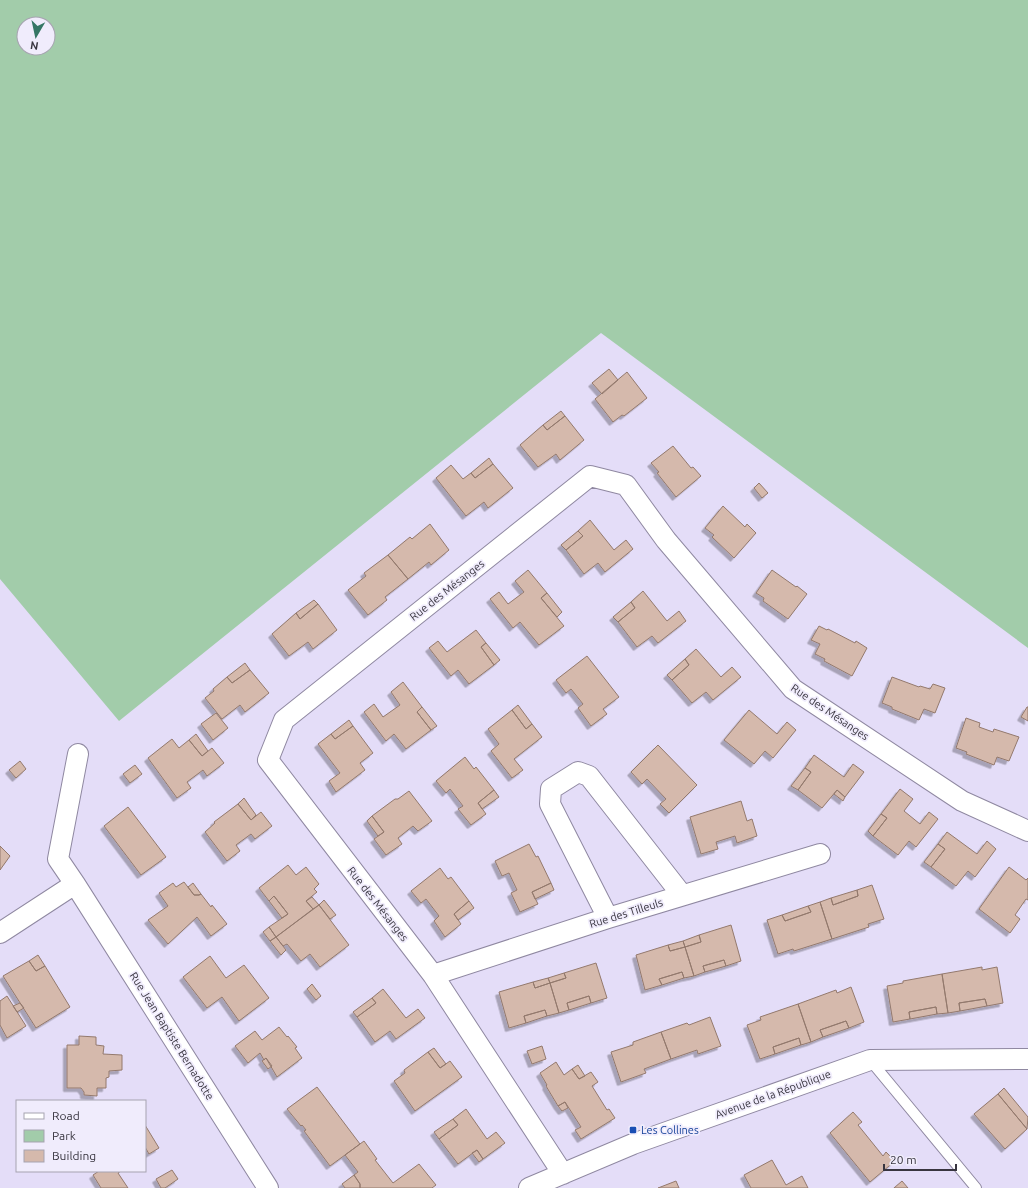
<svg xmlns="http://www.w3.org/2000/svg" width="1028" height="1188" viewBox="0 0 1028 1188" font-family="Ubuntu,sans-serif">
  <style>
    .green { fill: #a2ccaa; fill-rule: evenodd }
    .building { fill: #d5b9ac; stroke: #93796d; filter: url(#shadow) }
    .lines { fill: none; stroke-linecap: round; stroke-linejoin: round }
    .lane-casing { stroke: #8f88a1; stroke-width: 12 }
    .street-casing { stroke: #8f88a1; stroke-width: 22 }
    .lane { stroke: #fff; stroke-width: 10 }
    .street { stroke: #fff; stroke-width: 20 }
    .transit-dot { fill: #1a4fb4; stroke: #f0ecfc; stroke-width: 1.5 }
    .labels { text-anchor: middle; stroke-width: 3.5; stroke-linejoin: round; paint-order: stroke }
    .street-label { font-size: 11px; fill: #38353f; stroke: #f0ecfc }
    .transit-label { font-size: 11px; fill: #164399; stroke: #f0ecfc; text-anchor: start }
  </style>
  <defs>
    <filter id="shadow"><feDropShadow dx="-3.5" dy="3.5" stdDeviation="0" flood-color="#0004"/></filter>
  </defs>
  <rect width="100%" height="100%" fill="#e4ddf8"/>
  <!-- green -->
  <path class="green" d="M0,0H1028V648L601,333L119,721L0,579ZM24,24H48V48H24Z"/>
  <!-- building -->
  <path class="building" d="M609,369L618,380L602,394L592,383Z
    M627,372L647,398L624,416L622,415L613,422L595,399Z
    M561,411L565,416L547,430L543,425Z
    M565,416L584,440L560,460L556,454L538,467L520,445L543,425L547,430Z
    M673,446L691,468L693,467L701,476L676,497L657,473L659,472L651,463Z
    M489,458L493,464L475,478L471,473Z
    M493,464L513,488L488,508L484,502L466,516L436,478L451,465L463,479L471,473L475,478Z
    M759,483L768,493L762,498L754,488Z
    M723,506L745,527L747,524L756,533L734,558L712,537L714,535L705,528Z
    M590,520L614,550L626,540L633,549L605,572L598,563L584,574L566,550L583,536L578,531Z
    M430,524L449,550L431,565L429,562L408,579L388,555L410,537L412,539Z
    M578,531L583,536L566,550L561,545Z
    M388,555L408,579L385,597L387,600L368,615L348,590L366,576L364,573Z
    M528,570L547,593L541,598L564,626L539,645L520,622L513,628L490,599L499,592L508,604L524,592L515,581Z
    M772,570L796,587L797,586L807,594L788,619L763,601L764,598L756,593Z
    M643,591L667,621L679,611L686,621L658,643L652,636L637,647L618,622L635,608L631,602Z
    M547,593L562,612L557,617L541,598Z
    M314,600L318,604L300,619L296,613Z
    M631,602L635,608L618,622L613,617Z
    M318,604L337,630L313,649L308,642L289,656L272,634L296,613L300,619Z
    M819,626L827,630L828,629L855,643L856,641L867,648L852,676L824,661L825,659L815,654L820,644L811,640Z
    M476,630L486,643L481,647L494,665L469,684L458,670L451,676L429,648L438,641L447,652Z
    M486,643L500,660L494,665L481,647Z
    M696,649L721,677L732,667L741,677L713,700L706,692L692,703L672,680L689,665L685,659Z
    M587,656L619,697L603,709L607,714L591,726L578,708L583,704L571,689L566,693L556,680Z
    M685,659L689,665L672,680L667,675Z
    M245,663L250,670L232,683L227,677Z
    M250,670L269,693L245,712L240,705L222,719L205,698L214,691L213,689L227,677L232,683Z
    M892,677L919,687L920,686L930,689L933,684L945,688L935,713L924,709L919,720L892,709V707L882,703Z
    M403,682L422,707L417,712L431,730L406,749L394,734L386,741L364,712L374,704L383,717L400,705L391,692Z
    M518,705L532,724L526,729L512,710Z
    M422,707L437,726L431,730L417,712Z
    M1027,707H1028V721L1021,717Z
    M512,710L526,729L532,724L542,737L514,759L523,770L512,778L491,751L499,744L488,729Z
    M749,710L777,734L787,722L796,730L773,758L765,751L754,764L724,740Z
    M216,713L228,728L213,740L201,724Z
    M966,718L980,723L979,727L993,732L994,729L1019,737L1009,761L997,757L994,765L966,754L967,752L956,748Z
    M349,720L353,726L335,739L331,734Z
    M353,726L373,753L360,763L365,770L336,792L329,781L340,773L318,744L331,734L335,739Z
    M196,734L208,751L202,756L189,740Z
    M172,739L179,748L189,740L202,756L212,748L224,763L207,776L203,770L187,782L191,788L177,798L148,758Z
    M658,745L697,785L669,813L660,804L666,799L647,779L642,784L631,772Z
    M814,755L844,777L853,764L864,772L845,797L837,790L822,808L798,790L811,772L805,768Z
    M465,757L474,769L476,767L494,790L478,803L486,814L471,825L458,809L463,806L450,789L446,793L436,781Z
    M20,761L26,769L16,778L9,770Z
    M135,765L142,774L130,783L123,774Z
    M805,768L811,772L798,790L791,786Z
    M900,789L913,799L904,811L920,824L929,812L938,819L916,847L909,841L898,855L873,836L887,818L881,814Z
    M494,790L499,797L482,809L478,803Z
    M837,790L845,797L843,801L834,794Z
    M409,791L432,821L418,831L413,826L398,838L402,844L386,855L374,839L384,832L372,816L395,799H398Z
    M244,798L256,815L251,820L238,804Z
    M741,801L747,821L752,819L757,836L737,843L735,836L716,842L718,849L701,854L690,817Z
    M238,804L251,820L261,812L272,826L255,839L251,834L236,845L240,851L227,861L205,832L215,823L214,822Z
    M128,807L166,857L141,875L104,826Z
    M881,814L887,818L873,836L868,831Z
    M372,816L384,832L378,836L367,821Z
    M947,832L977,854L987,841L996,849L975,877L968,871L956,886L931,867L945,849L938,844Z
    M529,844L536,857L538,856L551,883L532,892L538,904L520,912L511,893L517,890L509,873L502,876L495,861Z
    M938,844L945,849L931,867L924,862Z
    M0,846L10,856L0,870Z
    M288,865L296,875L306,867L319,884L314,889L317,892L306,901L313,909L276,937L269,927L288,914L274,896L269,901L259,888Z
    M1009,867L1026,880L1028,878V900L1026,899L1015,915L1020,919L1010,933L979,909Z
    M440,868L448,879L451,877L469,901L454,914L461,924L445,937L434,921L439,916L426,899L421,903L411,891Z
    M184,882L194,895H199L201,894L211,907L212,905L227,924L211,936L197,917L168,944L148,920L168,906L159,893L173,883L176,887Z
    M193,883L201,894L199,895H194L188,887Z
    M551,883L554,890L535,899L532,892Z
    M872,885L884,919L868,924L869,927L832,939L820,902L831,898L833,905L858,896L857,890Z
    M857,890L858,896L833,905L831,898Z
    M274,896L288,914L282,918L269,901Z
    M312,897L319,905L313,909L306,901Z
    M324,900L336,915L330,919L319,905Z
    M469,901L474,908L458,920L454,914Z
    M820,902L832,939L794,951L793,949L778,954L767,920L782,915L785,921L811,912L808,906Z
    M319,905L349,945L320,967L310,954L301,961L287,944L283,946L276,937Z
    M808,906L811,912L785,921L782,915Z
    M731,925L741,961L726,966L724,960L703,966L705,972L694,976L685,947L701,942L699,935Z
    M269,927L276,937L270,941L263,932Z
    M699,935L701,942L685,947L683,941Z
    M276,937L286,950L281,955L270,941Z
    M683,941L685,947L670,951L668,945Z
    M668,945L670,951L685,947L694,976L684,978L682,972L659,979L662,985L645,990L636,955Z
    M38,955L45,966L36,971L29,961Z
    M210,956L226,978L244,965L269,998L239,1021L222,997L207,1008L183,977Z
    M724,960L726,966L705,972L703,966Z
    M29,961L36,971L45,966L70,1007L36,1028L3,976Z
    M596,963L607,998L591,1003L589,996L567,1003L569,1010L559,1013L550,983L566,978L564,973Z
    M982,967V970L997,967L1003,1003L987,1006L985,999L959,1003L960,1011L948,1013L942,974Z
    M682,972L684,978L662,985L659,979Z
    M564,973L566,978L550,983L548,978Z
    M942,974L948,1013L937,1014L936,1007L909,1012L910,1019L893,1022L887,986L903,983V981Z
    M548,978L550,983L535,988L533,982Z
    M533,982L535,988L550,983L559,1013L547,1016L545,1010L524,1016L526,1023L509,1028L499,992Z
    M312,984L321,996L316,1000L307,989Z
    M851,987L864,1022L849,1028L846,1021L820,1030L823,1037L811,1042L798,1004L836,990L837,993Z
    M383,989L406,1018L418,1009L425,1018L396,1039L390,1031L375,1042L357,1017L376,1003L372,998Z
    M7,996L26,1026L7,1038L0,1025V1001Z
    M589,996L591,1003L569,1010L567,1003Z
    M372,998L376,1003L357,1017L353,1012Z
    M985,999L987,1006L960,1011L959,1003Z
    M20,1003L24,1008L17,1012L13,1006Z
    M798,1004L811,1042L801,1045L799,1038L773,1047L775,1054L760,1059L747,1025L761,1020L760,1017Z
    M936,1007L937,1014L910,1019L909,1012Z
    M545,1010L547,1016L526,1023L524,1016Z
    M710,1017L721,1046L698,1054L697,1050L671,1059L661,1032L687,1023L689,1025Z
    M846,1021L849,1028L823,1037L820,1030Z
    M279,1027L287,1037L288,1036L297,1047L295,1048L302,1058L277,1077L266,1058L264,1060L260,1053L248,1063L235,1046L255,1031L262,1040Z
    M661,1032L671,1059L644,1069L646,1073L621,1082L611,1052L633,1045V1042Z
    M79,1036L96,1037V1045L104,1046L103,1054L122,1055V1070L109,1071V1077L106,1078V1088H97V1096L84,1095V1092L81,1088H67V1045H79Z
    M799,1038L801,1045L775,1054L773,1047Z
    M542,1046L546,1059L532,1064L527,1051Z
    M434,1048L446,1064L440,1068L428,1052Z
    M428,1052L440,1068L450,1061L462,1077L415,1111L394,1081L405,1073L404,1070Z
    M266,1058L272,1066L268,1069L262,1061Z
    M556,1062L564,1075L572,1069L579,1079L591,1072L598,1082L592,1086L607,1110L609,1109L615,1118L581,1139L575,1130L581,1127L565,1102L558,1106L546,1086L547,1085L540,1073Z
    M578,1065L585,1076L579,1079L572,1069Z
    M317,1087L360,1144L330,1166L304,1131L306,1130L302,1125L301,1126L287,1109Z
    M1004,1088L1028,1117L1027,1129L998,1094Z
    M998,1094L1027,1129L1005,1149L974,1114Z
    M565,1102L568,1108L562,1111L558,1106Z
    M466,1109L487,1139L496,1132L505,1143L483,1159L477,1150L458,1164L439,1139L458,1125L453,1119Z
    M853,1112L862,1122L858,1125L883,1156L886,1152L895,1161L870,1182L830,1133Z
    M453,1119L458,1125L439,1139L434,1132Z
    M145,1125L159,1148L149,1154L145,1147Z
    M364,1141L377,1159L375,1160L393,1183L419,1164L436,1185L432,1188H360V1184L354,1175L358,1172L345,1155Z
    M477,1150L483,1159L479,1162L472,1153Z
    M772,1160L786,1185L802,1176L808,1188H751L744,1175Z
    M172,1170L178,1179L165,1188H161L156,1179Z
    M99,1171H121L118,1173L128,1188H101L93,1175Z
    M354,1175L360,1184V1188H345L342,1184Z
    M676,1181L679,1188H658Z
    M902,1181L908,1188H894Z"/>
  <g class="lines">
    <!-- lane casing -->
    <g class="lane-casing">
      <path id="lane" d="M870,1060L976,1188"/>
    </g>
    <!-- street casing -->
    <g class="street-casing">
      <path id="street" d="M75,884L58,859L78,754
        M608,918L550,804L551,789L578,772L589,776L682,895
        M0,933L75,884L268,1188
        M433,975L608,918L820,854
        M563,1174L433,975L268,760L284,720L590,476L626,485L666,540L793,689L962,801L1028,831
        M529,1188L633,1144L870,1060L1028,1059"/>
    </g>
    <!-- lane -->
    <use href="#lane" class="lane"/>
    <!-- street -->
    <use href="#street" class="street"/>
  </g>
  <!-- markers -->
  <rect class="transit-dot" x="629" y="1126" width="8" height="8" rx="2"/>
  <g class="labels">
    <!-- street labels -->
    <g class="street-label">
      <text transform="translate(447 590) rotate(-38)" y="4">Rue des Mésanges</text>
      <text transform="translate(830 712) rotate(34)" y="4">Rue des Mésanges</text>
      <text transform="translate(378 904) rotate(52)" y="4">Rue des Mésanges</text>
      <text transform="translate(626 913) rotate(-17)" y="4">Rue des Tilleuls</text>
      <text transform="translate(172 1036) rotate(58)" y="4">Rue Jean Baptiste Bernadotte</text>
      <text transform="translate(773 1094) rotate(-20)" y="4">Avenue de la République</text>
    </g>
    <!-- transit labels -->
    <g class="transit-label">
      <text x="641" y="1134">Les Collines</text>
    </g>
  </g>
  <!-- legend -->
  <rect x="16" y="1100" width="130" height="72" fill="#f0ecfc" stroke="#a6a3b0"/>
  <rect x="24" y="1113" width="20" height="6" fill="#ffffff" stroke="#a6a3b0"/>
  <text x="52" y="1120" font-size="12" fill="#38353f">Road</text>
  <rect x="24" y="1130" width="20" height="12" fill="#a2ccaa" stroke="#a6a3b0"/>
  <text x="52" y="1140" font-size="12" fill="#38353f">Park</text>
  <rect x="24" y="1150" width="20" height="12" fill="#d5b9ac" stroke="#a6a3b0"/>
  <text x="52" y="1160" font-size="12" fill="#38353f">Building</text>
  <!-- north arrow -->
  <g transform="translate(36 36) rotate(189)"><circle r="19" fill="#f0ecfc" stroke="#a6a3b0"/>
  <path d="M0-3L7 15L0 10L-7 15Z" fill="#357665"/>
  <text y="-6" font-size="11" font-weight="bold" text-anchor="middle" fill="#38353f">N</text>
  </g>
  <!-- scale -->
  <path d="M884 1164v6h72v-6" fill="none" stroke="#38353f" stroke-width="2"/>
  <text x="890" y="1164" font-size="12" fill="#38353f" stroke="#f0ecfc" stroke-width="3" paint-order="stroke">20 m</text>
</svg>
